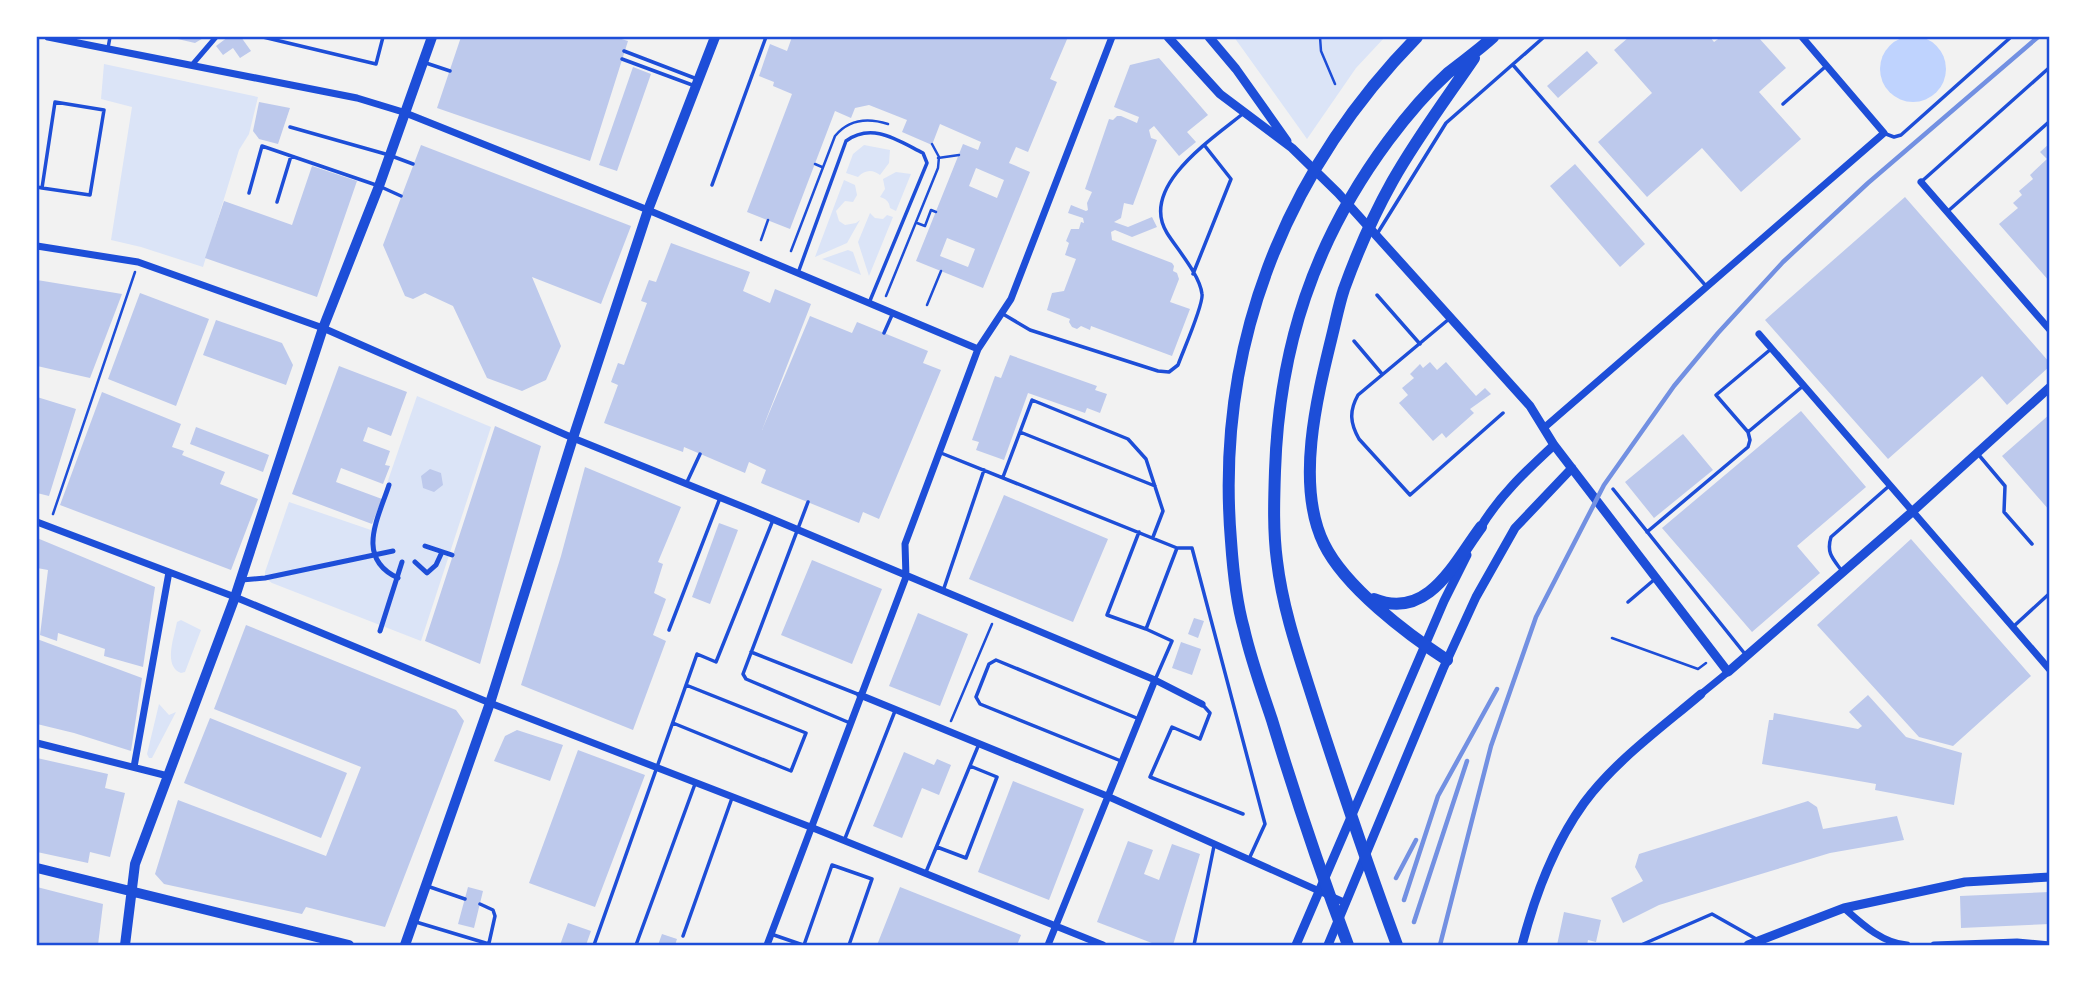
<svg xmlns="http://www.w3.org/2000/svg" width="2087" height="982" viewBox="0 0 2087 982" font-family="Lato,sans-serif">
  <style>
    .green { fill: #dbe4f7 }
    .water { fill: #bfd3fe }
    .building { fill: #bdc9ec; fill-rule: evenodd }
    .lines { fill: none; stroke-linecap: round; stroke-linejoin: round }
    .path { stroke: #1d4ed8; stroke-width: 2.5 }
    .service { stroke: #1d4ed8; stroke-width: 3.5 }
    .pedestrian { stroke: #1d4ed8; stroke-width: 5 }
    .minor { stroke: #1d4ed8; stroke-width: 7 }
    .tertiary { stroke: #1d4ed8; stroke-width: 9 }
    .primary { stroke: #1d4ed8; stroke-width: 10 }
    .motorway { stroke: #1d4ed8; stroke-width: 12 }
    .rail { stroke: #7290e2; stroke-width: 4.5 }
    .neatline { fill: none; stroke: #1d4ed8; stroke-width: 2.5 }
  </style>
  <rect width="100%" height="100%" fill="#f2f2f2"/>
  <!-- green -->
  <path class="green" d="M1234,37H1385L1356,68L1307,139Z
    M104,64L258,97L249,134L239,150L203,267L141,247L111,240L132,107L101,99Z
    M864,145L890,150L889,163L880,175C872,169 865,170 858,177L846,173L853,154Z
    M896,172L911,174L896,211L890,208C889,201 886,199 880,197L885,189L883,179Z
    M844,180L855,185L857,195L853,202L845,201L836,211L839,221L845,225L856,223L860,220L847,243L815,257Z
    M870,213L875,218L883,219L887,215L893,217L869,276L858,242Z
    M848,250L853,252L861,275L822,259Z
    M417,396L491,427L421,641L272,583L265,578V572L289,502L371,530Z
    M181,620L201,630L185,672L181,673C163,666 174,638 177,622Z
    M159,704L169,715L176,712L152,758H149L147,754Z"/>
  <!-- water -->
  <path class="water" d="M1880 69a33 33 0 1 1 66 0a33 33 0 1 1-66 0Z"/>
  <!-- building -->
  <path class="building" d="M169,37H205L195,43Z
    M228,37H241L251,51L240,58L233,48L223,55L216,46Z
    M461,37H615L628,41L590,161L437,108Z
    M792,37H1068L1050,79L1057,82L1028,152L1016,147L1009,163L1030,172L983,288L916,261L963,144L978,150L981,142L940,124L932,145L902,132L907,120L869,105L855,108L851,118L835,111L790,229L747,212L792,94L773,86L774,82L759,76L770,44L787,51ZM976,168L1004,180L997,198L969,186ZM947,238L975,249L968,267L940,256Z
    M1629,37H1710L1714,42L1721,37H1758L1786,68L1759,92L1801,139L1741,192L1702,148L1647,197L1598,142L1652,93L1614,50Z
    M1587,51L1598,63L1558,98L1547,86Z
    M1159,58L1208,115L1187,132L1196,142L1179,156L1154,126L1149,130L1151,138L1157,140L1133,205L1124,203L1121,218L1114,222L1128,227L1152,217L1157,227L1132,237L1115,230L1111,232L1112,240L1172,263L1174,266L1173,271L1177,273L1179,279L1170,302L1190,309L1172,356L1091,326L1090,330L1081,326L1077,329L1072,327L1069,322L1070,319L1047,310L1052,293L1064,291L1076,259L1065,255L1069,243L1066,241L1071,229H1079L1081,222L1084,223L1083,218L1068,213L1071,205L1086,211L1088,210L1087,203L1092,192L1085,189L1109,119L1113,120L1117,116H1121L1137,123L1139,117L1114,107L1130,65Z
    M633,67L651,74L617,171L599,165Z
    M259,102L290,108L278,144L259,139L253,131Z
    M2050,143V282L1999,224L2018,208L2013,203L2022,195L2019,191L2033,179L2030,175L2047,159L2040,152Z
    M421,145L631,226L601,304L532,277L561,346L546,380L522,391L487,378L453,306L425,293L413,299L405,296L383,245Z
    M1575,164L1645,244L1620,267L1550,186Z
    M312,166L357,181L317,297L205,258L224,201L292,225Z
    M1905,197L2050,363V366L2007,405L1982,376L1888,459L1765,320Z
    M671,243L750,272L743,291L770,303L775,289L811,304L762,430L810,316L852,333L857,322L928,351L923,363L941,370L879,519L863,512L859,523L761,483L766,470L749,462L745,473L684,447L683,452L604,423L618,385L611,382L618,363L624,365L647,303L641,301L649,280L656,282Z
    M37,280L122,294L90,378L37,366Z
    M140,293L209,319L176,406L108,379Z
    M216,320L282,343L293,365L286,385L203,355Z
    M1010,355L1097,386L1095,390L1107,394L1100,413L1087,408L1085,413L1028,393L1004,460L976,450L979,442L972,440L995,376L1001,378Z
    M1430,362L1437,370L1446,362L1476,396L1485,388L1491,394L1470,409L1474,413L1446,438L1442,433L1433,441L1399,403L1408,395L1402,388L1414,378L1410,374L1420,364L1423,368Z
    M339,366L407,392L391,436L368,427L363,441L390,451L385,465L390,466L383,484L341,468L336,482L382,499L372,524L292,494Z
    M102,392L181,424L172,447L184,451L182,455L225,472L220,484L258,499L231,570L60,505Z
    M37,397L76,409L49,496L37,493Z
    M1801,411L1866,487L1797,546L1820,573L1752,632L1662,528Z
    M2050,414V511L2002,456Z
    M495,426L541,446L480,664L425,641Z
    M196,427L269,455L263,472L190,444Z
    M1683,434L1713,470L1654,518L1625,482Z
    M585,467L681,507L658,562L663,564L654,593L666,599L653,635L666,641L633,730L521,685L561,556Z
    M430,469L441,473L443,485L434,492L423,488L421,476Z
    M1004,495L1108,539L1073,622L969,579Z
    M719,523L738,530L710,604L692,597Z
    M37,538L155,587L143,667L104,656L105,649L58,633L57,641L40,635L48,570L37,568Z
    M1911,539L2031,676L1953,746L1919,737L1817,625Z
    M812,560L882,589L852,664L781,635Z
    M918,613L968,634L940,706L889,686Z
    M1194,618L1204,621L1198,638L1188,634Z
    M246,625L456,710L464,721L385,927L306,907L302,914L164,884L155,874L178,800L326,856L361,767L214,709Z
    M37,639L142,678L131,751L74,733L37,724Z
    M1181,642L1201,649L1192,675L1172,668Z
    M1868,695L1906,737L1962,753L1954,805L1875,790L1876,784L1762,764L1769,720H1773L1774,713L1858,729L1862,726L1849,712Z
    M210,718L347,773L321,838L184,783Z
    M517,730L563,745L550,781L494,761L505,736Z
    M578,750L645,775L595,907L529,883Z
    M904,752L934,765L937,759L951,765L939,795L922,788L902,838L873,826Z
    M37,758L108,774L105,788L125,793L110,857L90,852L88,863L37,852Z
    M1013,781L1084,809L1049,900L978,872Z
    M1808,801L1817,807L1823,829L1897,816L1904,840L1830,853L1659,905L1623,923L1611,898L1643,881L1635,867L1639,854Z
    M1128,841L1153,850L1144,874L1159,880L1172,844L1200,854L1173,945H1157L1097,922Z
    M37,887L103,904L98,945H37Z
    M468,887L483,891L474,928L458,924Z
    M900,887L1021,935L1017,945H877Z
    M2050,892V924L1961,928L1960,896Z
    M1564,912L1601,920L1596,942L1588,940L1587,945H1557Z
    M568,923L591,931L586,945H560Z
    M662,934L677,939L675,945H658Z"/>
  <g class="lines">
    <!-- path -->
    <path class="path" d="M1320,37L1321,51L1335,84
      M938,158L959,155
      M815,164L822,167
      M917,223L925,226L931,210L936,212
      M761,240L768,220
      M791,251L835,136C849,119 869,118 888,124
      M886,296L938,168L939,157L932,144
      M927,305L941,271
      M53,514L135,272
      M1612,638L1698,669L1706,663
      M951,721L992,624"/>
    <!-- service -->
    <path class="service" d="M263,37L376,64L383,37
      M108,48L110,37
      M624,51L697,79
      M622,59L695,86
      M426,63L450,71
      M1513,65L1706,286
      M1783,104L1825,67
      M290,127L389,155L413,164
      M1886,134L1894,137L1901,135L2011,37
      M1921,182L2050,67
      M712,185L766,37
      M37,187L42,188L90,195L104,110L55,102L42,188
      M249,193L262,146L379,186L401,196
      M277,202L291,156
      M1947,212L2050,121
      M1377,234L1446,123L1544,37
      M798,273L846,141C872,122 897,140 923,153L927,163L869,303
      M1193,274L1231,179L1205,146
      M1377,295L1420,344
      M1003,314L1030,330L1158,371L1169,372L1178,365C1183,351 1204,304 1202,294C1200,275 1177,249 1167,233C1138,186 1215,137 1245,112
      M1449,319L1358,395C1349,411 1350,423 1359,439L1410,495L1503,413
      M884,333L892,315
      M1354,341L1382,374
      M1771,349L1716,395L1748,432L1803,386
      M1020,432L1155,486
      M941,453L1177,548H1192L1265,824L1249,859
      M1978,454L2005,486L2004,512L2032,544
      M1003,477L1032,400L1128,439L1146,459L1163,511L1153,537
      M687,482L700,454
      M1613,489L1745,654
      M808,502L743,674L746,679L850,723
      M1139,532L1107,615L1146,629L1177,548
      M1647,532L1748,447L1750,440L1748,432
      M1842,571C1833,559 1826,553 1831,537L1889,486
      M943,591L984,470
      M1628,602L1655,579
      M2014,626L2050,593
      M1146,629L1172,641L1155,680
      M669,630L720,498
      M751,652L860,695
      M1202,704L1210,713L1200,739L1172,727L1150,777L1243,814
      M673,723L791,771L806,733L686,685
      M1121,761L980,704L976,697L989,664L996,660L1139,719
      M844,841L895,711
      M937,847L966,858L997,777L970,766
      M926,872L979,744
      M427,886L465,899
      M480,904L493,910L495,916L489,943
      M416,922L489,944
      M771,934L803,945
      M683,936L732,798
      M594,945L697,654L716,662L773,520
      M636,945L695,784
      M804,945L832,865L872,879L849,945
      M1194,945L1214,846
      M1641,945L1712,914L1758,940"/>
    <!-- pedestrian -->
    <path class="pedestrian" d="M192,65L216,37
      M389,485C378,519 355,558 398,578
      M425,546L452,555
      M415,562L427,573L436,565L442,552
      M242,580L265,578L393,551
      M380,631L402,562"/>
    <!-- minor -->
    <path class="minor" d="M48,37L357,98L403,112L648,210L978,349
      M1921,182L2050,330
      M37,246L138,262L323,328L573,438L751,510L1155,680L1202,704
      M1759,334L2050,670
      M1545,427L1884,133L1802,37
      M37,522L235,597L490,703L813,828L1103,945
      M1701,694L1728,672
      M860,695L1107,796L1346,903
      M37,743L168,776
      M134,767L169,572
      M1844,908C1862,924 1882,943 1907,945
      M767,945L906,577L905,544L978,349L1011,299L1112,37
      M1048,945L1155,680
      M1934,945L2017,942L2050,945"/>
    <!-- tertiary -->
    <path class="tertiary" d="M1168,37L1220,94L1292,148L1338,193L1530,406L1554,445L1728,672L1912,512L2050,387
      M1209,37L1236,69L1287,141
      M1479,530C1498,497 1526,471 1554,445
      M1296,945L1444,601L1467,555
      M1328,945L1443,669L1476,597L1515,528L1572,468
      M1522,945C1535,895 1553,846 1584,803C1615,761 1661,728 1701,694
      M1748,945L1844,908L1965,882L2050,877"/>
    <!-- primary -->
    <path class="primary" d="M37,868L349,945
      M125,945L135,864L235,597L323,328L379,186L432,37
      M405,945L490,703L573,438L648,210L715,37"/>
    <!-- motorway -->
    <path class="motorway" d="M1374,599C1428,621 1454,563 1481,527
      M1447,660C1407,634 1345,587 1324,544C1295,485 1317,397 1332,336C1336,320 1339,304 1344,289C1357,253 1373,216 1392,182C1416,139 1446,99 1474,58
      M1348,945C1320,871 1295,796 1272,720C1262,690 1251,660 1244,629C1236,601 1233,570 1231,541C1215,349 1283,174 1417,37
      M1397,945C1368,867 1342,789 1316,709C1301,661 1283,612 1277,561C1273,531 1274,501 1275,471C1279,347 1314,241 1388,141C1405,118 1427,92 1448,73C1463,61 1479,50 1493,37"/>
    <!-- rail -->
    <path class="rail" d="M1396,878L1416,840
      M1404,900L1438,796L1497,689
      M1414,922L1467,761
      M1440,945L1491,746L1536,617L1604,485L1674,386L1718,333L1783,262L1868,183L2038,37"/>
  </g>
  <!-- border -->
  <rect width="2087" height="982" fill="none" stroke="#ffffff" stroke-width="77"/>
  <rect x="38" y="38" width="2010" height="906" class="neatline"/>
</svg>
